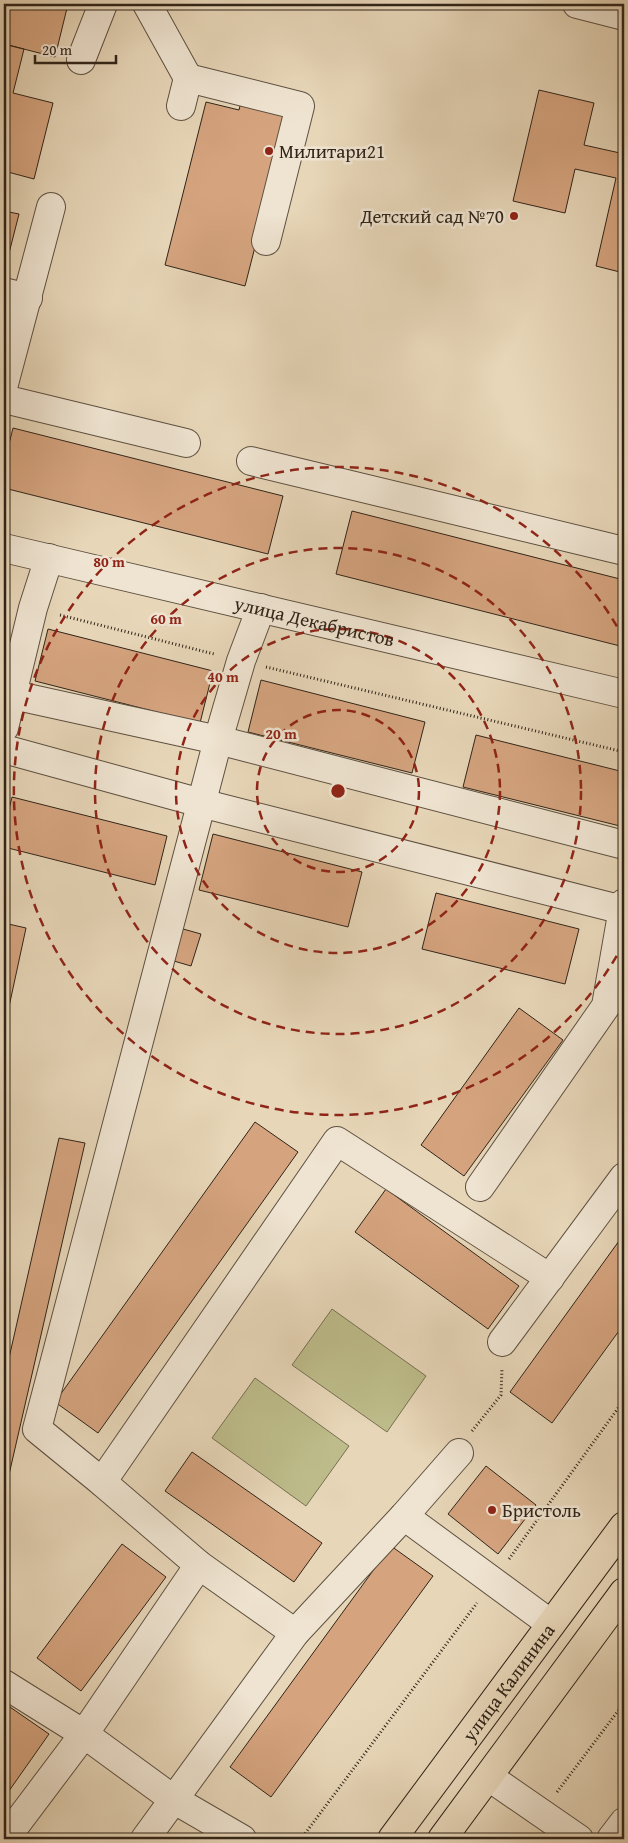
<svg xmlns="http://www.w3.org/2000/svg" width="628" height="1843" viewBox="0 0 628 1843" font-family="'Gentium Book Plus',serif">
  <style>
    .green { fill: #bdbc8a; stroke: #767052 }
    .building { fill: #d5a47f; stroke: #302419 }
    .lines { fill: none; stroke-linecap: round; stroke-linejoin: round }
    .minor-casing { stroke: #5e5041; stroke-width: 30 }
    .major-casing { stroke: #302419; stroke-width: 30 }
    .path { stroke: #302419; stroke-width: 3; stroke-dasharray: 1 2.5; stroke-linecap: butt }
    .minor { stroke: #efe4d1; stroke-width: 28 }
    .major { stroke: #e7d6b8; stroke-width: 28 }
    .ring { fill: none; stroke: #8f2418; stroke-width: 2.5; stroke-dasharray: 9 6 }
    .poi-dot { fill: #8f2418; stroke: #efe4d1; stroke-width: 2 }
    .labels { text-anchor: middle; stroke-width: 5; stroke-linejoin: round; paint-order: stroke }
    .poi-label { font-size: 19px; fill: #302419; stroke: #efe4d1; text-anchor: start }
    .street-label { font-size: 19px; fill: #302419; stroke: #efe4d1 }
    .centre { fill: #8f2418; stroke: #efe4d1; stroke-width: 2.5 }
    .ring-label { font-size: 15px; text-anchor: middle; font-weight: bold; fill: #8f2418; stroke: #efe4d1; stroke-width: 5; stroke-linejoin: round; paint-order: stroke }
  </style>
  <rect width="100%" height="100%" fill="#e7d6b8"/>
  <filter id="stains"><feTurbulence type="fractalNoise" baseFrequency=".004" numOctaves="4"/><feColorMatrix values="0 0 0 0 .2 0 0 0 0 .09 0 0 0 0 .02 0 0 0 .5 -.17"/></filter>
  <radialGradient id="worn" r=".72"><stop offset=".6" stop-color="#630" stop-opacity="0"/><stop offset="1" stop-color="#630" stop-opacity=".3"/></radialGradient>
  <!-- green -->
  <path class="green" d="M332,1309L426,1376L387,1432L292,1365Z
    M255,1378L349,1446L306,1506L212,1438Z"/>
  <!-- building -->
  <path class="building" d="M4,4H68L55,57L4,44Z
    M4,44L24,49L13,93L53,103L34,179L4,171Z
    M539,90L594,103L584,145L620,153L624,134V273L596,266L616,178L575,169L565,213L513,201Z
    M242,98L290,110L245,286L165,265L206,102L239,110Z
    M4,211L19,214L5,269H4Z
    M13,428L283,496L268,554L4,488V464Z
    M352,511L624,580V647L336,574Z
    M48,629L213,671L200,723L35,681Z
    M261,680L425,722L412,773L248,732Z
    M476,735L624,772V827L463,787Z
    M12,797L167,836L155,885L4,847V829Z
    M213,834L362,872L348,927L199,890Z
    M436,893L579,929L565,984L422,949Z
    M4,923L26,928L4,1030Z
    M176,927L201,934L191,966L167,959Z
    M519,1008L563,1040L464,1176L421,1145Z
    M255,1122L298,1152L98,1433L55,1402Z
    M59,1138L85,1143L8,1479L4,1478V1380Z
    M386,1189L519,1286L488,1329L355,1232Z
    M624,1234V1324L552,1423L510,1392Z
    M192,1452L322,1543L294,1582L165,1491Z
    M486,1466L536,1505L498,1554L448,1514Z
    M122,1544L166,1577L81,1691L37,1658Z
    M391,1546L433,1576L271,1797L230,1767Z
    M7,1705L49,1734L4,1798V1710Z"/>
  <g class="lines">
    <!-- minor casing -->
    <g class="minor-casing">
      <g id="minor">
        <path d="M147,4L188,78L181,106"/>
        <path d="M577,4L624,16"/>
        <path d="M81,60L103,4"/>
        <path d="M188,78L300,106L266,241"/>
        <path d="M4,292L28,298"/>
        <path d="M4,384L51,207"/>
        <path d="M4,399L186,443"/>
        <path d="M251,461L624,551"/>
        <path id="s1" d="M4,548L624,694"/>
        <path d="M261,608L241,661L218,740L37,1429L102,1482L337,1141L550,1278"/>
        <path d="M4,693L218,740L624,845"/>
        <path d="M4,728L33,608L49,558"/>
        <path d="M4,749L201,803L623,910"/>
        <path d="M480,1187L606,1006L624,903"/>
        <path d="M502,1342L624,1177"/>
        <path d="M102,1482L199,1565L295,1633"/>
        <path d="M404,1516L551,1624"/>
        <path d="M199,1565L84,1734L173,1799L242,1839"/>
        <path d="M4,1684L84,1734L5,1839"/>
        <path d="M489,1777L579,1839"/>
        <path d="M145,1839L295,1633L404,1516L459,1453"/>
        <path d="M611,1839L624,1822"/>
      </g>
    </g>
    <!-- major casing -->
    <g class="major-casing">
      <g id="major">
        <path id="s2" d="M392,1839L624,1526"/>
        <path d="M442,1839L624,1592"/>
      </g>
    </g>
    <!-- path -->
    <path class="path" d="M60,615L214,654
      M266,667L624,752
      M472,1431L501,1395L502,1368
      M509,1559L624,1400
      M557,1792L624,1703
      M301,1839L477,1603"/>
    <!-- minor -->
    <use href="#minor" class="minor"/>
    <!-- major -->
    <use href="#major" class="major"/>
  </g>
  <!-- distance rings -->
  <g class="ring">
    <circle cx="338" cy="791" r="81"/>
    <circle cx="338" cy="791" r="162"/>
    <circle cx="338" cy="791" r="243"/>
    <path d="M624 943A324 324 0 1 1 624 639"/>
  </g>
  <!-- markers -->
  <g class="poi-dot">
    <circle cx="269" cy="151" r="5"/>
    <circle cx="514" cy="216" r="5"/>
    <circle cx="492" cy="1510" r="5"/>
  </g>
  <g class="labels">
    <!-- poi labels -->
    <g class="poi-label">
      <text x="279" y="158">Милитари21</text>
      <text x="504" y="223" text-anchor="end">Детский сад №70</text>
      <text x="502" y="1517">Бристоль</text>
    </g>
    <!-- street labels -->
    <g class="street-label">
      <text dy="7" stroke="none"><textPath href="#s1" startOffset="319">улица Декабристов</textPath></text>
      <text dy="7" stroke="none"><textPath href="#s2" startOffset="195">улица Калинина</textPath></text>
    </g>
  </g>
  <circle cx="338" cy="791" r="8" class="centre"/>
  <g class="ring-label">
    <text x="109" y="567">80 m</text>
    <text x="166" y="624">60 m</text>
    <text x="223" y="682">40 m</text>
    <text x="281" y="739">20 m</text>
  </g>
  <!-- margin -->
  <rect width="628" height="1843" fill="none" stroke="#e7d6b8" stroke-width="20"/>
  <rect x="5" y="5" width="618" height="1833" fill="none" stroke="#302419" stroke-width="2.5"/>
  <rect x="10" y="10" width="608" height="1823" fill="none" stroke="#302419"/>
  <!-- scale -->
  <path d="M35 55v8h81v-8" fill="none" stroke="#302419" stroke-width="2.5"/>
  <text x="42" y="55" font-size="15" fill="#302419" stroke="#efe4d1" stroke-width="4" paint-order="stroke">20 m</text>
  <rect width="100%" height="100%" filter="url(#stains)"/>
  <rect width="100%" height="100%" fill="url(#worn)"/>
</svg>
